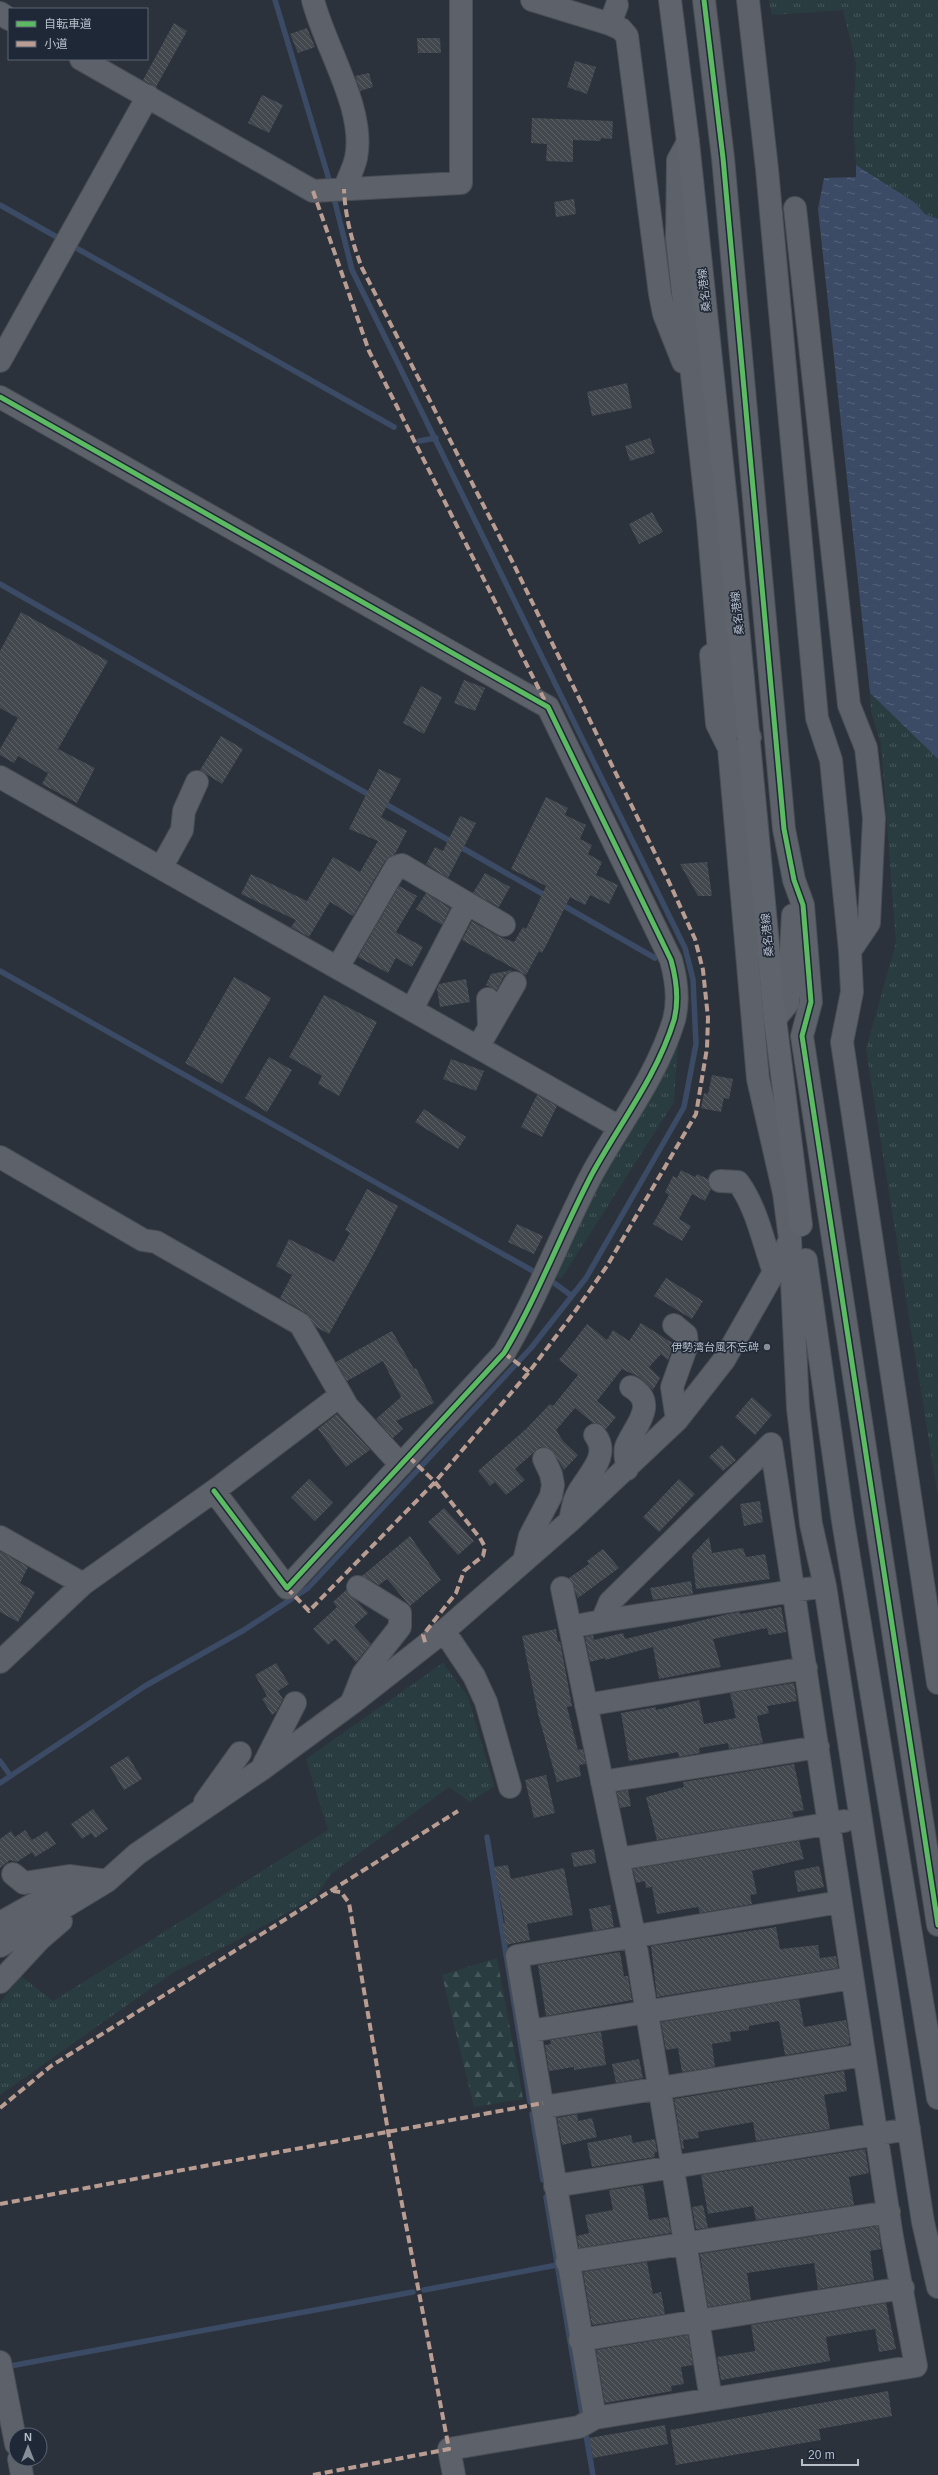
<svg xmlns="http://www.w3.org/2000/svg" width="938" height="2475" viewBox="0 0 938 2475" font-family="Helvetica,'Noto Sans JP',sans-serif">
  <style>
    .grass { fill: url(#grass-tufts) }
    .forest { fill: url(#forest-firs) }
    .water { fill: url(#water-ripples) }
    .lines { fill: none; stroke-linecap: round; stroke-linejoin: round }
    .stream { stroke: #3b4b65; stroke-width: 5.5 }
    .building { fill: url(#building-back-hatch) }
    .minor-casing { stroke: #4a4e55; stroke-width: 24 }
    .major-casing { stroke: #4a4f58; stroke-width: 24 }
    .minor { stroke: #5d6169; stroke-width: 22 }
    .major { stroke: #5f636b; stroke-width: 22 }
    .quiet { stroke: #b99d93; stroke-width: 4; stroke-dasharray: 8 4; stroke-linecap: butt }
    .cycleway-casing { stroke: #1f2836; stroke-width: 8 }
    .cycleway { stroke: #5cba63; stroke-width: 5 }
    .poi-dot { fill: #868e99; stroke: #1f2836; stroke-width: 1.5 }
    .labels { text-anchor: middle; stroke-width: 3; stroke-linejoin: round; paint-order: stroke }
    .street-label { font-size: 11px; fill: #b7bfcb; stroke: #1f2836 }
    .poi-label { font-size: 11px; fill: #b7bfcb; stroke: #1f2836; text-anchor: end }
  </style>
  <defs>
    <pattern id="grass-tufts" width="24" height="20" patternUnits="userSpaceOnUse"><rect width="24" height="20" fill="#293d41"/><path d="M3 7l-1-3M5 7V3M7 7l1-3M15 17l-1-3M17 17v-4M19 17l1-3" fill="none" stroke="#46575b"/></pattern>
    <pattern id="forest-firs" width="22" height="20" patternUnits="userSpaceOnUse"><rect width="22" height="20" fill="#293d41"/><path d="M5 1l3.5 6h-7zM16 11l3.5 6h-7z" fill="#46575b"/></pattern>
    <pattern id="water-ripples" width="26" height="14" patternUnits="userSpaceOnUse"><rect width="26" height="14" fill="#3b4b65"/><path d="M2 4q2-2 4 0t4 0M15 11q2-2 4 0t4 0" fill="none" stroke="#55637a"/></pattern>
    <pattern id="building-back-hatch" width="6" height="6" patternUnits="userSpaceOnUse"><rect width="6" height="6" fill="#43484f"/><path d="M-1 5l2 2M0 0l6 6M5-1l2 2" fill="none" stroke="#5c6167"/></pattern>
  </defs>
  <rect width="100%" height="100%" fill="#2c323b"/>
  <!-- grass -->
  <path class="grass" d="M769,0H938V219L925,214L914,202L856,165L853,123L856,63L843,10L772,15Z
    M870,693L938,759V1497L866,1049L896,943L881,744L871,711Z
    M679,1026L674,1102L561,1279L552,1275Z
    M443,1663L468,1697L494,1786L470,1802L449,1787L331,1874L315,1897L234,1942L174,1972L0,2095V2003L21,1976L53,2001L328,1830L306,1759Z"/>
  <!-- forest -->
  <path class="forest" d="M497,1958L523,2099L474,2107L442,1975Z"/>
  <!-- water -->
  <path class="water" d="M856,165L914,202L925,214L938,219V759L870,693L818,209L824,178L856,177Z"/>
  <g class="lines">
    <!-- stream -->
    <path class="stream" d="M275,0L331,186
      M0,205L55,236
      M78,249L394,427
      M419,441L436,438
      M0,584L373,797
      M382,802L548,897
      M559,903L655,958
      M0,971L533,1271
      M550,1280L572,1296
      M0,1761L10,1775
      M0,1783L145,1686L244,1630L308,1588L531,1348L586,1278L684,1107L696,1044L693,979L685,948L352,270L333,194
      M487,1837L530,2102
      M532,2114L543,2180
      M546,2197L582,2413
      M424,2290L557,2265
      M10,2366L413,2292
      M586,2435L593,2475"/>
  </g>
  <!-- building -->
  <path class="building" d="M174,23L187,31L156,87L143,80Z
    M307,28L315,47L298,53L290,34Z
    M417,38H440L441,53H418Z
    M575,61L596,67L587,94L567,87Z
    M369,73L373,87L360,91L355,76Z
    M262,95L283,105L269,133L248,123Z
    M532,118L613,121L612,139L601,138L600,141L573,140V162L546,161L547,144L531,143Z
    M574,199L576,214L556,217L554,202Z
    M627,383L632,408L592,416L587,392Z
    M650,438L655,453L630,461L625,446Z
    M652,512L663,532L639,544L629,524Z
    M21,612L108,661L58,749L95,768L77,803L42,784L48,773L18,756L14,763L0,755V749L18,718L0,708V651Z
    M464,680L485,688L475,711L454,703Z
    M421,686L442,697L424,734L403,723Z
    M221,736L243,749L222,784L200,770Z
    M379,769L401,779L381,817L407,831L395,854L385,861L353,916L330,902L309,937L291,927L296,920L241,894L251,874L307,901L333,857L360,872L378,841L349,829Z
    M546,797L568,808L565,815L586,825L580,839L592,845L588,854L602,862L596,875L618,885L609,904L590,895L585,905L570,897L548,942L542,953L539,951L526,975L462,940L472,921L498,936L514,942L523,927L526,929L546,886L511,869Z
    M460,816L476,823L448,878L426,864L435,847L443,851Z
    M707,862L712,896H698L680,864Z
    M485,873L510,887L499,907L473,893Z
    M399,886L417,896L396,932L423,947L412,967L396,958L388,973L358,957Z
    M426,893L450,908L442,925L416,909Z
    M513,970L504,976L497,990L486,985L491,974Z
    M234,977L271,998L222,1084L185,1063Z
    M466,979L470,1002L440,1007L437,989L439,984Z
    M324,995L377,1022L339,1096L318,1084L322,1076L289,1057Z
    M269,1057L292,1070L267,1112L245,1098Z
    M451,1059L484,1071L476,1091L443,1079Z
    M712,1075L733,1079L729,1099L724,1098L721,1112L701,1108L704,1093L708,1094Z
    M537,1095L557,1106L542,1137L521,1127Z
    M424,1109L466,1137L458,1149L415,1122Z
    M681,1170L695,1177L697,1174L708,1179L711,1189L705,1201L692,1194L679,1219L691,1226L682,1241L653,1224L669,1195L665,1192L673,1176L677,1178Z
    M367,1189L398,1206L372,1257L329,1334L316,1327L306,1313L280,1298L292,1275L276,1266L289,1239L334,1262L350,1233L345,1230Z
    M517,1224L543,1236L534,1254L508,1242Z
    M666,1278L703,1301L692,1319L654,1296Z
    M641,1323L674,1344L668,1360L661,1354L649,1367L660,1378L653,1390L639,1377L622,1369L597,1401L616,1417L606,1429L601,1424L593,1423L575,1408L556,1430L563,1441L578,1455L564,1470L551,1449L540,1447L515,1469L525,1480L506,1495L495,1482L490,1486L478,1471L526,1429L550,1404L553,1406L578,1375L559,1360L587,1324L607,1340L613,1330L629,1341Z
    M392,1331L414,1369L416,1368L434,1403L396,1421L403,1429L393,1438L376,1419L401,1397L383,1361L347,1381L336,1362Z
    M752,1397L772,1415L755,1435L735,1417Z
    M337,1414L370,1450L346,1467L318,1429Z
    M722,1445L736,1460L723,1471L709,1457Z
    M309,1479L333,1503L315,1521L291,1497Z
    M679,1479L695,1494L659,1532L643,1517Z
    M760,1501L763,1522L744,1526L740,1504Z
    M444,1508L474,1541L458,1555L428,1522Z
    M410,1536L441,1580L410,1606L387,1579L379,1585L362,1576Z
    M709,1537L712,1553L743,1548L746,1557L765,1554L770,1579L696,1589L692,1555Z
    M603,1549L619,1568L578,1598L569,1578L589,1564L587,1561Z
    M0,1551L28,1567L20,1583L35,1592L18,1622L0,1612Z
    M691,1581L693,1594L653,1600L650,1588Z
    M346,1590L368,1613L354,1626L371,1644L356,1662L335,1639L328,1645L313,1629L337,1607L333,1602Z
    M781,1607L786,1632L769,1635L767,1628L713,1639L721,1667L659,1679L653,1647L605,1660V1658L590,1662L585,1637L593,1635L594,1640L623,1633L625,1639L728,1614L740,1612V1614Z
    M556,1629L558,1642L560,1641L572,1706L567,1707L578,1750L583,1749L586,1764L579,1765L581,1776L557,1782L538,1714L522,1636Z
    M276,1663L289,1684L278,1691L283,1699L276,1712L272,1715L262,1699L267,1696L255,1675Z
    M794,1683L797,1701L767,1706L769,1713L757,1716L763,1743L729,1749L728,1743L699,1748L700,1753L679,1757L678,1752L629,1761L621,1713L656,1707V1710L699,1700L704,1724L736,1718L730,1693Z
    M128,1756L142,1779L124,1790L110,1767Z
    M794,1764L804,1810L792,1812L794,1817L657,1840L646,1797L684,1787L683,1782Z
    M546,1775L555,1813L534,1818L525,1780Z
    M628,1790L631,1806L620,1808L617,1792Z
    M93,1809L108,1829L95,1838L91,1833L82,1839L71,1824Z
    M25,1830L32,1840L47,1831L56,1844L35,1857L32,1852L17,1862L10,1860L0,1868V1839L11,1831L15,1837Z
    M799,1841L804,1859L752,1871L757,1894L750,1895L752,1904L700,1913L698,1907L657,1914L652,1887L646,1888L645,1881L636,1883L633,1869Z
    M594,1849L596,1863L574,1867L571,1853Z
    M508,1865L511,1879L564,1868L573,1915L527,1924L530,1940L506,1945L502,1923H505L494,1867Z
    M819,1866L824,1887L798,1892L794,1871Z
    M610,1905L614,1927L593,1931L589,1909Z
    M776,1927L780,1949L818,1945L820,1958L836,1956L838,1968L657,1997L651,1946Z
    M620,1952L624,1976H628L632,2000L546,2016L538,1965Z
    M799,1999L804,2027L846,2020L850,2042L848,2045L785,2055L779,2021L749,2026V2030L730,2032L731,2041L712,2044L715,2067L682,2072L678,2048L666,2050L661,2022Z
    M601,2032L606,2065L574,2070V2067L549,2071L545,2045L551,2044L550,2040Z
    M639,2059L643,2078L616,2083L612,2064Z
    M844,2071L847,2091L824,2095L830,2129L756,2141L753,2122L698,2132L699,2138L683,2140L684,2149H682L674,2099Z
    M577,2114L578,2121L592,2118L597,2137L562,2145L557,2118Z
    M631,2135L633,2143L655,2139L657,2152L654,2153L655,2157L592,2167L587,2143Z
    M865,2149L869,2173L849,2177L854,2205L756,2220L753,2206L708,2214L701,2175Z
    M643,2185L649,2220L668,2217L671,2233L579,2248L577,2236L589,2233L585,2215L613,2210L609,2190Z
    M703,2205L708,2228L696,2229L692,2207Z
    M878,2226L881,2249L870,2251L874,2280L818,2289L814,2263L747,2273L751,2300L708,2307L700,2254Z
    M647,2262L653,2294L661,2292L665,2314L592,2325L583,2272Z
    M886,2303L896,2349L879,2352L875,2329L826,2337L830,2361L721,2380L717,2357L755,2351L751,2325Z
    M688,2335L693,2365L681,2367L684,2384L671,2386L672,2391L605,2403L596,2350Z
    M888,2391L892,2416L819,2429L821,2440L676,2465L670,2430Z
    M665,2425L668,2444L593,2458L589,2438Z"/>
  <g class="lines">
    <!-- minor casing -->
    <g class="minor-casing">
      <path id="minor" d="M313,0C325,48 366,109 356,158C354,168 348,179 344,189
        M532,0L610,24
        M704,0L723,158L784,829L794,880L803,905L811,1002L802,1036L938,1925
        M748,0L767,169L817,718L831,760L850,951L852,992L842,1042L938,1683
        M617,5L610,24L621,29L627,36L660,294L664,314L683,362
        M0,13L9,19
        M81,59L313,191L461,183V0
        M688,142L678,160L677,238L708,521L719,651L734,717L750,737
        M795,208L849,705L866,748L874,818L869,923L850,951
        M0,361L148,96
        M0,397L548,707L671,960C676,978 679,1001 674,1020C657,1076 620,1123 592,1174C561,1233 538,1296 504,1353L287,1588L214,1491
        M719,651L711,655L717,724L729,748L758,1079L784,1193L790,1239L798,1408L811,1524L825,1586L923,2222L938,2287
        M0,777L619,1127
        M161,868L182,830L184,811L197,782
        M338,967L396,867L402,865L504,925
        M488,999L489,1025
        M412,1009L467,903
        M775,1019L788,1003L793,915
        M478,1047L515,983
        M0,1157L143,1240L156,1242L300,1324L341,1395L214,1491L83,1584L0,1662
        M720,1181L738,1182C757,1208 763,1242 774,1272
        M806,1260L843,1521L938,2098
        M674,1325L686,1335L687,1345L672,1387L677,1420
        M341,1395L347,1406L401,1465
        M627,1469C627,1462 624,1453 626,1447C633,1428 660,1404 631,1387
        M570,1521C572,1512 573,1501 578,1493C588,1475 611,1455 595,1435
        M0,1537L83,1584
        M524,1561L530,1536L551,1496L553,1485L551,1474L544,1459
        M562,1588L634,1935L711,2399
        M602,1621L825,1586
        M570,1627L602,1621L610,1602L771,1444
        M444,1631L474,1676L486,1702L510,1787
        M352,1702L363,1674L400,1627V1613L358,1587
        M586,1705L806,1668
        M264,1764L295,1703
        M602,1782L818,1747
        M205,1802L240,1753
        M619,1859L844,1821
        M13,1874L24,1883L69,1876L107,1881
        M0,1923L34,1904L72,1892
        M0,1946L107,1881L137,1854L262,1769L352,1703L444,1631L570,1521L677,1420L724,1360L774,1272L790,1240
        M0,1982L39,1940L61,1921
        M530,2031L852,1978
        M544,2107L864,2055
        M555,2186L909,2129
        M567,2262L889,2212
        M580,2340L903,2288
        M0,2362L16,2444
        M595,2418L517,1956L840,1902
        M19,2459L22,2475
        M454,2475L449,2449L579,2427L595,2418L916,2366L892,2237L771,1444"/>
    </g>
    <!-- major casing -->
    <g class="major-casing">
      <path id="major" d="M670,0L688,142L728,520L775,1019L801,1225"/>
    </g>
    <!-- minor -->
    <use href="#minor" class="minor"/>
    <!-- major -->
    <use href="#major" class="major"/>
    <!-- quiet -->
    <path class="quiet" d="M313,191L369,351L547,705
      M504,1353L529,1372
      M409,1457L435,1482L480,1538L485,1547L483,1556L464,1571L456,1593L423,1635L426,1645
      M287,1588L309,1611L435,1482L529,1372L576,1310L607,1266L696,1114L707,1048L708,1018L703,970L695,939L669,882L512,561L362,268C352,242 345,216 344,189
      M0,2108L51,2066L458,1811
      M0,2204L543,2103
      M313,2475L449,2449L388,2131L349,1903L341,1892L333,1891"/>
    <!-- cycleway casing -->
    <g class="cycleway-casing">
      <path id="cycleway" d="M704,0L723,158L784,829L794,880L803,905L811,1002L802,1036L938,1925
        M0,397L548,707L671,960C676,978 679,1001 674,1020C657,1076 620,1123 592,1174C561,1233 538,1296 504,1353L287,1588L214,1491"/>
    </g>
    <!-- cycleway -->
    <use href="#cycleway" class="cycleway"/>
  </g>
  <!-- markers -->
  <circle class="poi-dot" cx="767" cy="1347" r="4"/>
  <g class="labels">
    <!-- street labels -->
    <g class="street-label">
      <text transform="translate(704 290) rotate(-96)" y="4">桑名港線</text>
      <text transform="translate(737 613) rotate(-96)" y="4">桑名港線</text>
      <text transform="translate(767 935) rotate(-95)" y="4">桑名港線</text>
    </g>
    <!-- poi labels -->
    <g class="poi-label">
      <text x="759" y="1351">伊勢湾台風不忘碑</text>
    </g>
  </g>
  <!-- legend -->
  <rect x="8" y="8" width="140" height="52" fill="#1f2836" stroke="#5c6472"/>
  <rect x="16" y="21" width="20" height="6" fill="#5cba63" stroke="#5c6472"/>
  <text x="44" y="28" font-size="12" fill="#b7bfcb">自転車道</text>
  <rect x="16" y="41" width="20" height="6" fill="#b99d93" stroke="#5c6472"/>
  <text x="44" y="48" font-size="12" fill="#b7bfcb">小道</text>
  <!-- north arrow -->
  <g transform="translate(28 2447)"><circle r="19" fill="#1f2836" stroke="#5c6472"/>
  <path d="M0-3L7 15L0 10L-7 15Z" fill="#868e99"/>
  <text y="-6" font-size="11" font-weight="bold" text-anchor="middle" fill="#b7bfcb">N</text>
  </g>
  <!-- scale -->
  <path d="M802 2459v6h56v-6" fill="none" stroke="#b7bfcb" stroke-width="2"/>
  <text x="808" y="2459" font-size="12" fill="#b7bfcb" stroke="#1f2836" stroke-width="3" paint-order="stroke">20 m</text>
</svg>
